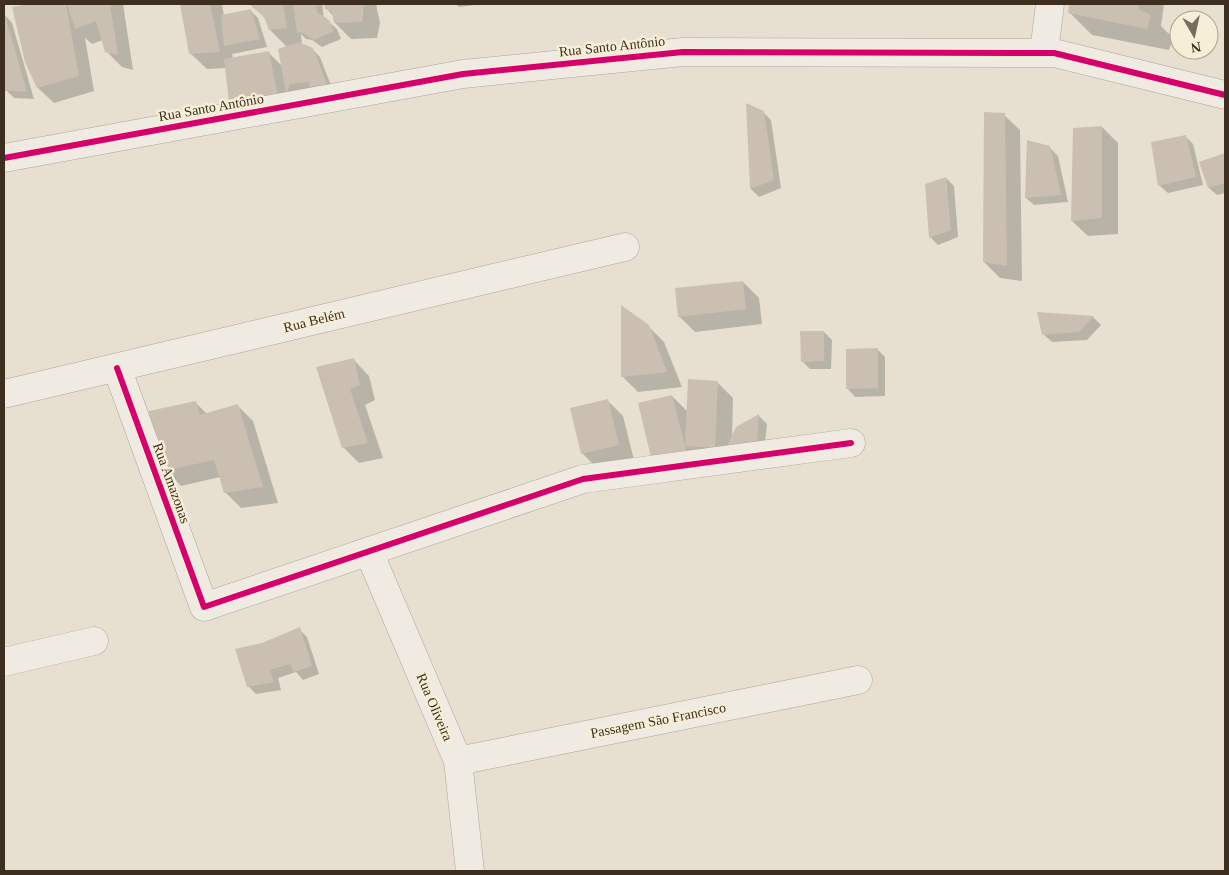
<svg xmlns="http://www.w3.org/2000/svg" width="1229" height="875" viewBox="0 0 1229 875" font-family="Georgia,serif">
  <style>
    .shadow { fill: #0003 }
    .building { fill: #cbbfb2 }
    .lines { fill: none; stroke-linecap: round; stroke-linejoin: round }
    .minor-casing { stroke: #ada599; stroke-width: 29 }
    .minor { stroke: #efebe3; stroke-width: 28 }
    .cycleway-casing { stroke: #f7eed8; stroke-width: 9 }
    .cycleway { stroke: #d6006c; stroke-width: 6 }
    .labels { text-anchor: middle; stroke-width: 5; stroke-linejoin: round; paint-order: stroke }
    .street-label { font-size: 14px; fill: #3d2e20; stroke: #f7eed8 }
  </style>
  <rect width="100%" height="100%" fill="#e7e0d1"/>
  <!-- shadow -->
  <path class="shadow" d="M34,4H123L133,70L122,67L106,51L103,40L92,44L85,38L94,91L54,103L38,88L14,8Z
    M181,4H222L224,16L250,10L258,18L267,47L232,54L233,58L268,52L282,66L287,47L270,30L266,19L250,4H322L324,18L337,29L341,39L322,47L312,40L306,39L301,34L302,45L312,49L320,57L336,98L293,113L226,68L207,69L191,54Z
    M325,4H376L380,23L377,38L351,39L335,23L334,17L326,8Z
    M456,4H483L459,7Z
    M1070,4H1164L1161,26L1173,38L1169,50L1092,35L1069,12Z
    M5,15L12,23L34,99L14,98L7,91H4Z
    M748,105L763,112L771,120L781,188L759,197L751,189Z
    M1004,115L1020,130L1022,281L1000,278L984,262Z
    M1102,127L1118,143V234L1088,236L1072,221Z
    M1185,136L1193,144L1203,185L1168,193L1160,186Z
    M1050,148L1058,156L1068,202L1034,205L1026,198Z
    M1225,155V193L1217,195L1209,188L1201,163Z
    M946,178L954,186L958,237L938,245L931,238L927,185Z
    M743,282L759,298L762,324L695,332L679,316Z
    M1038,314L1093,317L1101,325L1087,340L1052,342L1043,334Z
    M648,326L664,342L682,387L638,392L622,376Z
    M824,332L832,340L831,369H810L802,361Z
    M877,349L885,357V396L855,397L848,389Z
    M354,360L369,376L375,400L365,405L383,458L359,463L343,447L317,368Z
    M717,382L733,398L732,439L737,428L759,416L767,424L764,453L669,477L672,396L688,412Z
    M607,400L623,416L634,460L598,469L582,453Z
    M196,403L207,414L237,405L253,421L278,503L241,508L225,492L220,477L181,486L166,470Z
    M299,629L307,637L319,674L303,680L296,672L278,678L281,690L256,694L248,686L263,644Z"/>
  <!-- building -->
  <path class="building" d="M28,4H66L79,76L37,88L25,62L12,7Z
    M67,4H110L118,55L105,52L96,21L75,29Z
    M180,4H210L220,52L189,54Z
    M249,4H283L287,28L269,30L264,17Z
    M293,4H316L317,12L329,20L334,31L314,40L303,33L297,32Z
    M324,4H364L362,22L334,23L332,11L325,9Z
    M1069,4H1139L1138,9L1151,15L1147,29L1068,13Z
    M251,9L260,39L224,46L221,15Z
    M4,12L27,92L4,90Z
    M299,42L313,48L329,90L311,96L309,82L290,84L286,93L278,49Z
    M269,51L278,98L230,110L224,59Z
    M746,103L764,111L774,180L750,189Z
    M984,112L1005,113L1007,266L983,262Z
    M1102,126V218L1071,221L1073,128Z
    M1186,135L1196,177L1158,186L1151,142Z
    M1027,140L1050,146L1061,195L1025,198Z
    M1225,153V183L1208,188L1199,162Z
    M946,177L951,230L929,238L925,184Z
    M743,281L746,309L678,317L675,288Z
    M621,305L649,325L667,372L621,377Z
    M1037,312L1094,316L1079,332L1042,335Z
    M800,331H824V361L801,362Z
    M878,348V388L846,389V349Z
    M354,358L360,385L350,389L368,443L342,448L316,367Z
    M688,379L718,381L715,448L685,446Z
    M672,395L687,454L652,462L638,403Z
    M608,399L619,445L581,454L570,408Z
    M196,401L200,415L238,404L263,487L224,493L214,460L164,471L153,448L149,411Z
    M759,414L757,445L727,446L736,427Z
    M300,627L312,666L294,672L290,664L270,670L274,682L247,687L235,649L262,643Z"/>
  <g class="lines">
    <!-- minor casing -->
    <g class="minor-casing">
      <path id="minor" d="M1044,52L1050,4
        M4,158L463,74L683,52L1054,53L1225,95
        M117,368L204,607L583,479L851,443
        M4,394C211,346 418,295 625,247
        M369,552L458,761L470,871
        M4,662L94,641
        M458,761L858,680"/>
    </g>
    <!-- minor -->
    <use href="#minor" class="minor"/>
    <!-- cycleway casing -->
    <g class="cycleway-casing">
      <path id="cycleway" d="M4,158L463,74L683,52L1054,53L1225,95
        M117,368L204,607L583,479L851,443"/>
    </g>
    <!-- cycleway -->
    <use href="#cycleway" class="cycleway"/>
  </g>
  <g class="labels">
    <!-- street labels -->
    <g class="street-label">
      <text transform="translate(612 46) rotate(-6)" y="5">Rua Santo Antônio</text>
      <text transform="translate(211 107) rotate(-10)" y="5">Rua Santo Antônio</text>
      <text transform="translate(314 320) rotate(-14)" y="5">Rua Belém</text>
      <text transform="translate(172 483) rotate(70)" y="5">Rua Amazonas</text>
      <text transform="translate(435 707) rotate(67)" y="5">Rua Oliveira</text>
      <text transform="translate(658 720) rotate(-11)" y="5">Passagem São Francisco</text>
    </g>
  </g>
  <!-- border -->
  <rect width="1229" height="875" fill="none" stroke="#3d2e20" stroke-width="10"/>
  <!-- north arrow -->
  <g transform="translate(1194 35) rotate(171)"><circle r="24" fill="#f7eed8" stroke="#ada18e"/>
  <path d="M0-4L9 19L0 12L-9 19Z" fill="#786c5e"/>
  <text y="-8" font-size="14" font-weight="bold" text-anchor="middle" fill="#3d2e20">N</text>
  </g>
</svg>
